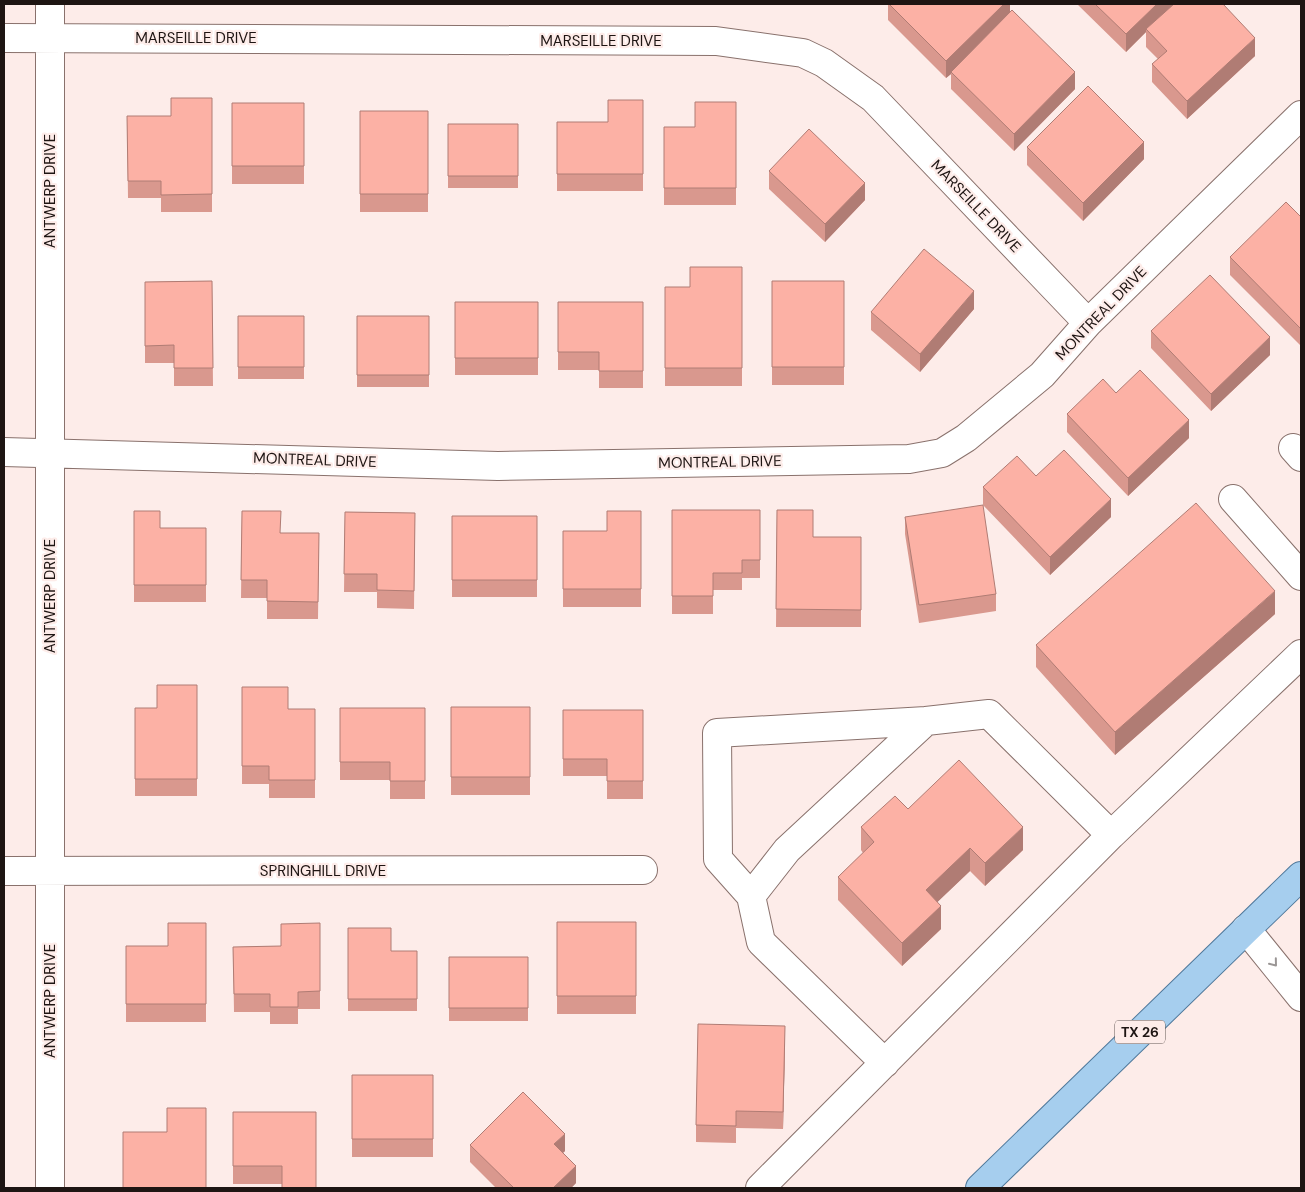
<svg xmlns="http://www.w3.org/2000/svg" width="1305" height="1192" viewBox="0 0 1305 1192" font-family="'DM Sans',sans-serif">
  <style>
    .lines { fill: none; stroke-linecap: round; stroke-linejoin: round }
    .minor-casing { stroke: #89716c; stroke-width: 30 }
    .major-casing { stroke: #4f789a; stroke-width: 30 }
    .minor { stroke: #fff; stroke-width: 28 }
    .major { stroke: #a6ceee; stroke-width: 28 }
    .wall { fill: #d9988e }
    .shaded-wall { fill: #b07c74 }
    .building { fill: #fcb1a5; stroke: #b07c74 }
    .oneway { stroke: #9a9695 }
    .labels { text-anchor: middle; stroke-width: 4.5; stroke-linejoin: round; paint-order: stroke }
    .shield { fill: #fdece9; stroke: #615653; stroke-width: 1 }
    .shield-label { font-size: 14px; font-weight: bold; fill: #1e1513 }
    .street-label { font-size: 15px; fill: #1e1513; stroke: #fdece9 }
  </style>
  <rect width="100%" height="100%" fill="#fdece9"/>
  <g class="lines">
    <!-- minor casing -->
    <g class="minor-casing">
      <path id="minor" d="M50,4V1188
        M4,38L716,41L803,53L824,63L873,98L1088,323
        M1293,448L1301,457
        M4,452L498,466L909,459L942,453L966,438L1042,375L1088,323L1301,115
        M1233,499L1301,576
        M4,871L643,870
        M751,896L718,859L717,733L926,721
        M1246,929L1301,997
        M885,1063L761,942L751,896L787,850L926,721L989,714L1111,835
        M760,1188L1111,835L1301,654"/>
    </g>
    <!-- major casing -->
    <g class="major-casing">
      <path id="major" d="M980,1188L1301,876"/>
    </g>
    <!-- minor -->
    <use href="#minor" class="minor"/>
    <!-- major -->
    <use href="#major" class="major"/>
  </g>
  <!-- wall -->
  <path class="wall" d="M888,4H1010V12L1075,89L1014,151L951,89V74L946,78L888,20Z
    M1077,4H1223L1255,56L1187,119L1152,82V64L1158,59L1146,47V32L1126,52Z
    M212,98V212H161V198H128L127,116H171Z
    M643,100V191H557V122H608Z
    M736,102V205H664V127H695Z
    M232,103H304V184H232Z
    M360,111H428V212H360Z
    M448,124H518V188H448Z
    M1027,147L1144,159L1083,221L1027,165Z
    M769,171L865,200L825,242L769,189Z
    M1301,217V346L1230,275V257Z
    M742,267V386H665V287H690Z
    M212,281L213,386H174V363H145V282Z
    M772,281H844V385H772Z
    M455,302H538V375H455Z
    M558,302H643V388H599V370H558Z
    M974,309L920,372L871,330V312Z
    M238,316H304V379H238Z
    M357,316H429V387H357Z
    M1151,331L1270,355L1211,411L1151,348Z
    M1116,393L1189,438L1128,496L1067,432V414Z
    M1036,476L1111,517L1050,575L983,505V487Z
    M672,510H760V578H742V590H713V614H672Z
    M777,510L813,537H861V627H776Z
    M134,511L160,528H206V602H134Z
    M242,511L281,533H319L318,619H267V598H241Z
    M641,511V607H563V531H607Z
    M345,512L415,513L414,609L377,608V592H344Z
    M452,516H537V597H452Z
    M905,517L996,594V611L919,623L905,534Z
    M1275,614L1115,755L1036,667V645Z
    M197,685V796H135V708H157Z
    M242,687L288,709H315V798H269V784H242Z
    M451,707H530V795H451Z
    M340,708H425V799H390V780H340Z
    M563,710H643V799H607V776H563Z
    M908,809L1023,850L985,886L970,871L937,902L941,929L902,966L838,900V877L863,853L861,850V827Z
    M557,922H636V1014H557Z
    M206,923V1022H126V946H168Z
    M320,923V1009H298V1024H270V1012H234L233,947L281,946Z
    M348,928L391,951H417V1011H348Z
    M449,957H528V1021H449Z
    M785,1044L783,1129L736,1128V1143L696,1142V1125Z
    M352,1075H433V1157H352Z
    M233,1112H316L282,1184H233Z
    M470,1145L565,1151L563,1153L576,1183L571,1188H496L470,1162Z"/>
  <!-- shaded-wall -->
  <path class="shaded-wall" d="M1004,4H1010V15L951,72V74L946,78V61Z
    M1157,4H1174L1146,29V32L1126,52V34Z
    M1255,38V56L1187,119V101Z
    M1075,72V89L1014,151V134Z
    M1144,142V159L1083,221V203Z
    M865,183V200L825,242V224Z
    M974,291V309L920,372V354Z
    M1270,337V355L1211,411V394Z
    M1189,420V438L1128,496V478Z
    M1111,499V517L1050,575V557Z
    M1275,591V614L1115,755V732Z
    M1023,827V850L985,886V863Z
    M970,848V871L926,913V890Z
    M941,906V929L902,966V943Z
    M785,1026V1044L783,1129V1112Z
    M565,1134V1151L554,1161V1144Z
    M576,1166V1183L571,1188H553Z"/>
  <!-- building -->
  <path class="building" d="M889,4H1004L946,61Z
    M1095,4H1157L1126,34Z
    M1174,4H1223L1255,38L1187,101L1152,64L1167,51L1146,29Z
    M1012,10L1075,72L1014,134L951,72Z
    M1088,86L1144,142L1083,203L1027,147Z
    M171,98H212V194L161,195V181H128L127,116H171Z
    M608,100H643V174H557V122H608Z
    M695,102H736V188H664V127H695Z
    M232,103H304V166H232Z
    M360,111H428V194H360Z
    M448,124H518V176H448Z
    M809,129L865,183L825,224L769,171Z
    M1286,202L1301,217V329L1230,257Z
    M924,249L974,291L920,354L871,312Z
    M690,267H742V368H665V287H690Z
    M1210,275L1270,337L1211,394L1151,331Z
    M212,281L213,368H174V345L145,346V282Z
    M772,281H844V367H772Z
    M455,302H538V358H455Z
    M558,302H643V371H599V352H558Z
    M238,316H304V367H238Z
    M357,316H429V375H357Z
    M1140,370L1189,420L1128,478L1067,414L1103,379L1116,393Z
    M1064,450L1111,499L1050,557L983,487L1017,456L1036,476Z
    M1196,503L1275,591L1115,732L1036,645Z
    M983,505L996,594L919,605L905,517Z
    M672,510H760V560H742V573H713V596H672Z
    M777,510H813V537H861V610L776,609Z
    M134,511H160V528H206V585H134Z
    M242,511H281L280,533H319L318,602L267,601V580H241Z
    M607,511H641V589H563V531H607Z
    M345,512L415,513L414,591L377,590V574H344Z
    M452,516H537V580H452Z
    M157,685H197V779H135V708H157Z
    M242,687H288V709H315V780H269V766H242Z
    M451,707H530V777H451Z
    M340,708H425V781H390V762H340Z
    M563,710H643V781H607V759H563Z
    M959,760L1023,827L985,863L970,848L926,890L941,906L902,943L838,877L874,842L861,827L895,796L908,809Z
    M557,922H636V996H557Z
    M168,923H206V1004H126V946H168Z
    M320,923V991L298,992V1007H270V994H234L233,947L281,946V924Z
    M348,928H391V951H417V999H348Z
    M449,957H528V1008H449Z
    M698,1024L785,1026L783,1112L736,1111V1126L696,1125Z
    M352,1075H433V1139H352Z
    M523,1092L565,1134L554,1144L576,1166L553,1188H514L470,1145Z
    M167,1108H206V1188H123V1132H167Z
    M233,1112H316V1188H282V1166H233Z"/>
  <!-- one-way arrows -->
  <defs><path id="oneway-chevron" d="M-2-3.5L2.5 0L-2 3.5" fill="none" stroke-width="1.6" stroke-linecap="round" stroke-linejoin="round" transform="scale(1.25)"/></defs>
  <use class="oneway" href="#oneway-chevron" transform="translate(1274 963) rotate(51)"/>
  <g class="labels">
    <!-- shield labels -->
    <rect class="shield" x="1115" y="1020.5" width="50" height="23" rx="4"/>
    <g class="shield-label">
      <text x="1140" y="1037">TX 26</text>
    </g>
    <!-- street labels -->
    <g class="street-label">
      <text x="196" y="43">MARSEILLE DRIVE</text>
      <text x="601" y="46">MARSEILLE DRIVE</text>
      <text transform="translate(50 191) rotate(-90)" y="5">ANTWERP DRIVE</text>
      <text transform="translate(976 206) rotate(46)" y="5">MARSEILLE DRIVE</text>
      <text transform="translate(1101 313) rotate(-46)" y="5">MONTREAL DRIVE</text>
      <text transform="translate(315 460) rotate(2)" y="5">MONTREAL DRIVE</text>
      <text transform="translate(720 462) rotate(-1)" y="5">MONTREAL DRIVE</text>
      <text transform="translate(50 596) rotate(-90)" y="5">ANTWERP DRIVE</text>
      <text x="323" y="876">SPRINGHILL DRIVE</text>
      <text transform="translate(50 1001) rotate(-90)" y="5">ANTWERP DRIVE</text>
    </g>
  </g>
  <!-- border -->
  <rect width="1305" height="1192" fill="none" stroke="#1e1513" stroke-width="10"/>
</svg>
